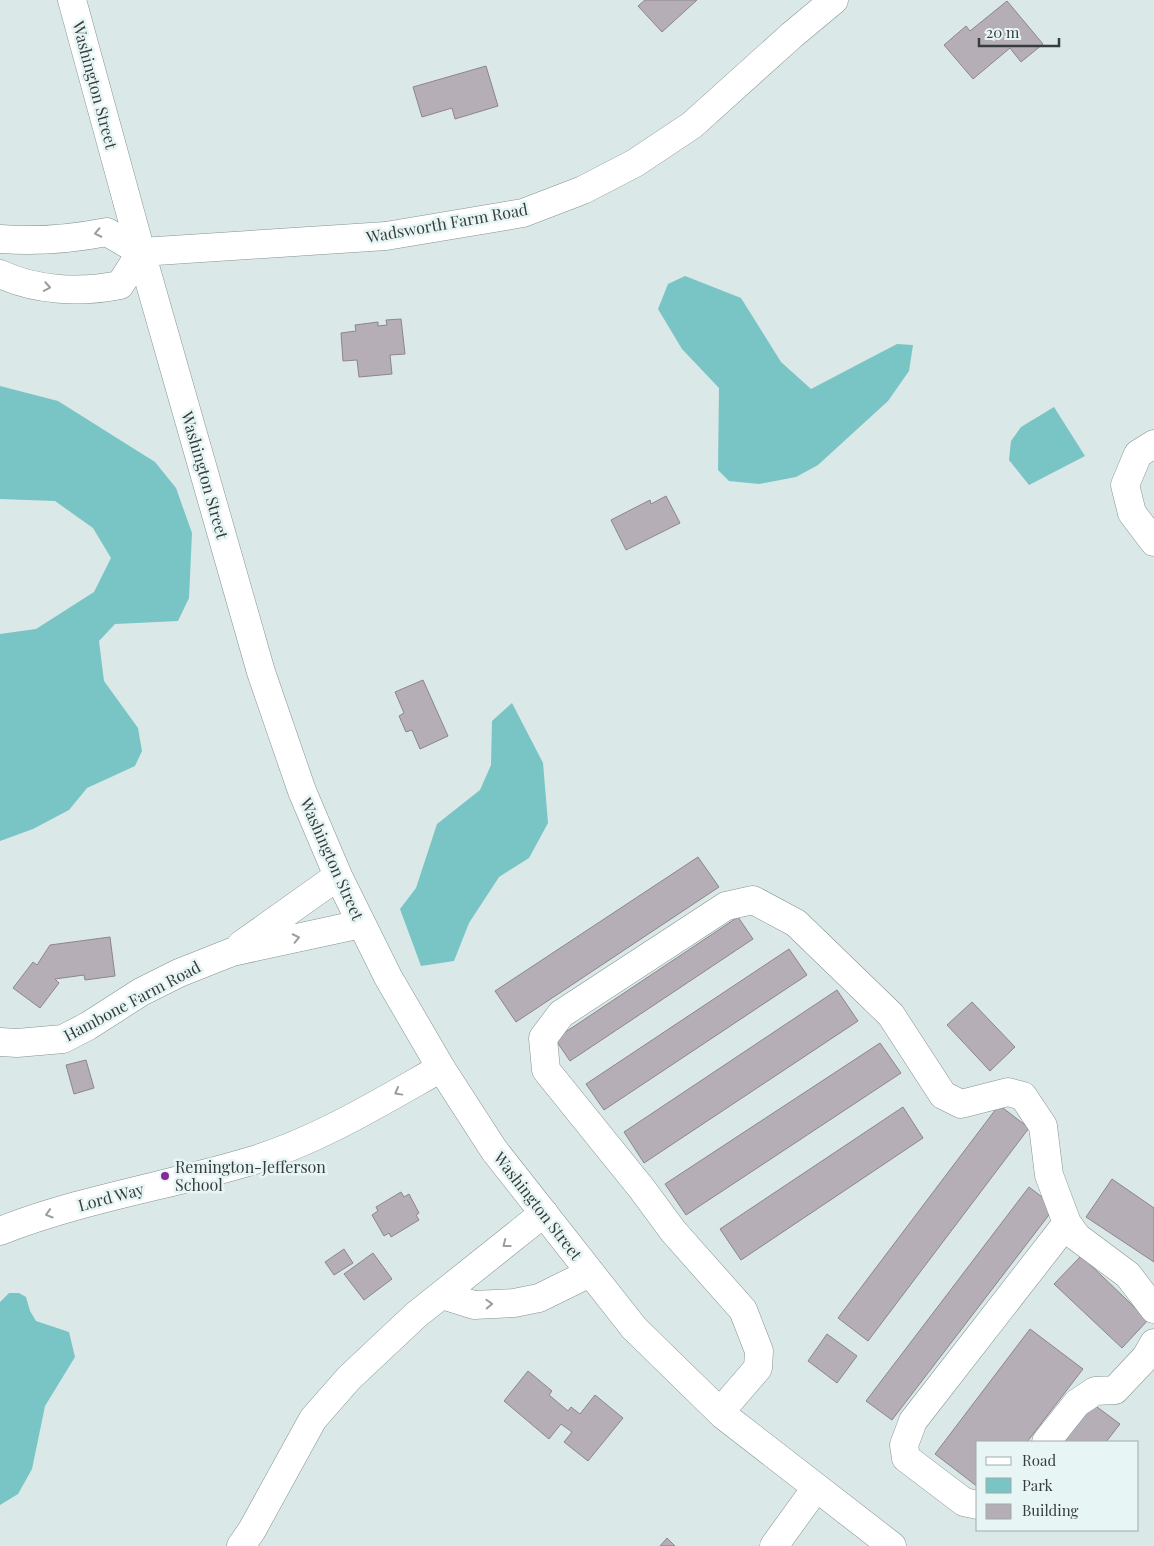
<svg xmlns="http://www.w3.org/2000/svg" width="1154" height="1546" viewBox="0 0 1154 1546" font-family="'Playfair Display',serif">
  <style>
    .green { fill: #79c4c4 }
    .building { fill: #b6aeb7; stroke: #8c858d }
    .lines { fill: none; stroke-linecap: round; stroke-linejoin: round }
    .minor-casing { stroke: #859292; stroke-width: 29 }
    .major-casing { stroke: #859292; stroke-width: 29 }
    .minor { stroke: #fff; stroke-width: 28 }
    .major { stroke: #fff; stroke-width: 28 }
    .oneway { stroke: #9b9e9e }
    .poi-dot { fill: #862a96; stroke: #e7f5f5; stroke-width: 2 }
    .labels { text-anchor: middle; stroke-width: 5; stroke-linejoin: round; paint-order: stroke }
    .street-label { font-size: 16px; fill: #373d3c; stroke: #e7f5f5 }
    .poi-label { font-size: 16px; fill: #373d3c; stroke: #e7f5f5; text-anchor: start }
  </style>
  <rect width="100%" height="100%" fill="#dae8e8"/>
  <!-- green -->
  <path class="green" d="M685,276L741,298L781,362L811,389L897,344L913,345L909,371L888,401L818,465L796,477L759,484L729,481L718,470L719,388L682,349L658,309L668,284Z
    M0,386L58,401L155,462L176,488L192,533L189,598L178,621L115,624L99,641L104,681L138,728L142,751L135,766L87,788L69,810L33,829L0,841V634L36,629L94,592L111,558L93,528L55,501L0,499Z
    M1054,407L1085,456L1029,485L1009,460L1011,441L1021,427Z
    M512,703L543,763L548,823L529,858L499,877L469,923L454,961L421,966L400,909L416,888L437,824L480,790L491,765L492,721Z
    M9,1293H19L26,1297L30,1311L36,1321L69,1332L75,1357L45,1406L32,1469L18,1494L0,1505V1302Z"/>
  <!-- building -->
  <path class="building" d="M645,0H697L662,32L638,6Z
    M1007,1L1043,44L1021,62L1010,48L973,79L944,45L966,26L970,31Z
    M486,66L498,106L455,119L452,108L422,117L413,87Z
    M401,319L405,354L390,355L392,374L359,377L357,360L343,361L341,333L356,331L355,325L378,322V326L387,325L386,320Z
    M666,496L680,523L626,550L611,520L650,500L651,504Z
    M423,680L448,736L420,749L412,730L406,732L399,716L404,713L395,692Z
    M698,857L719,887L516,1022L495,991Z
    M738,917L753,939L570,1061L555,1039Z
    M110,937L115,976L85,980L84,975L55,979L59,983L40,1008L13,988L33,962L37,965L50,945Z
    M789,949L807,975L604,1110L586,1084Z
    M837,990L858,1021L644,1163L624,1132Z
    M972,1002L1015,1047L990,1071L947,1025Z
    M880,1043L901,1073L686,1215L665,1184Z
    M86,1060L94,1088L74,1094L66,1065Z
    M999,1105L1029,1128L868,1341L838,1318Z
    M903,1107L923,1138L741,1260L720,1229Z
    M1112,1179L1154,1208V1262L1086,1217Z
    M1029,1187L1055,1207L892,1420L866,1401Z
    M401,1192L404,1197L409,1194L419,1213L416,1215L419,1220L391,1237L389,1233L384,1236L372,1215L378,1211L376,1207Z
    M344,1249L353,1263L334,1275L325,1262Z
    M373,1253L392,1279L364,1300L344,1274Z
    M1081,1256L1148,1320L1122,1348L1054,1284Z
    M1030,1329L1083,1369L1027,1442H978V1487L935,1454Z
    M827,1334L857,1356L837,1383L808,1361Z
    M528,1371L552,1391L549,1395L568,1411L571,1407L580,1414L595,1395L623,1418L588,1461L564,1442L572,1432L561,1424L549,1439L504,1401Z
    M1089,1401L1120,1424L1106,1442H1058Z
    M667,1538L675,1546H660Z"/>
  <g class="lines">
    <!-- minor casing -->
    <g class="minor-casing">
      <path id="minor" d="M0,239C36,242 71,239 107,232L141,252
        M141,252L386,236L523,213L583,190L635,163L692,125L792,35L834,0
        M0,274C36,291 81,293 120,285L141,252
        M1154,444L1138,454L1125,485L1132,513L1154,542
        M241,945L338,876
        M0,1042L17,1043L63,1039L88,1026L141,992L179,973L232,952L361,924
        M0,1231C81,1199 168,1186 251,1161C319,1140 379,1103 441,1068
        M442,1295L474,1305L514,1303L539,1298L590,1273
        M720,1412L758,1368L759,1351L743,1310L673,1231L642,1189L546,1070L543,1038L561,1014L726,906L753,900L796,923L891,1015L943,1095L961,1104L1008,1092L1023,1096L1043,1126L1049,1175L1067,1223L1077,1237L1128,1275L1154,1309
        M1046,1442L1077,1403L1095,1391L1115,1390L1146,1357L1154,1343
        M978,1505L964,1502L906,1458L904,1445L913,1421L1067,1223
        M241,1546L252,1530L313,1419L349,1378L416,1315L544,1213
        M774,1546L816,1488"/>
    </g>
    <!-- major casing -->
    <g class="major-casing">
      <path id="major" d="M72,0L141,252L261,672L302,791L338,876L388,977L441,1068L494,1150L634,1328L723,1415L892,1546"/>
    </g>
    <!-- minor -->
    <use href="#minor" class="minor"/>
    <!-- major -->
    <use href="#major" class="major"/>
  </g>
  <!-- one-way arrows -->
  <defs><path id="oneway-chevron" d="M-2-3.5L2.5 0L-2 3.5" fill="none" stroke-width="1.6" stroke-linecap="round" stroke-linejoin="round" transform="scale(1.25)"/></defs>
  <g class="oneway">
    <use href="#oneway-chevron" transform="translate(98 233) rotate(168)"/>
    <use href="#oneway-chevron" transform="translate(47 287) rotate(10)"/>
    <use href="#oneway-chevron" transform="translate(296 938) rotate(-12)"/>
    <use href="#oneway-chevron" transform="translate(398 1092) rotate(151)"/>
    <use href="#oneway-chevron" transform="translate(49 1214) rotate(163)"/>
    <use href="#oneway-chevron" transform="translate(506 1244) rotate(142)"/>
    <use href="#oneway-chevron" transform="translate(489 1304) rotate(-2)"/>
  </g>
  <!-- markers -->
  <circle class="poi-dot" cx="165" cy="1176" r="5"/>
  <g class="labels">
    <!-- street labels -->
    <g class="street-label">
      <text transform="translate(95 85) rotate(75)" y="6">Washington Street</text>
      <text transform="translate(447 223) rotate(-10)" y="6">Wadsworth Farm Road</text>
      <text transform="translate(205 475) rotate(74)" y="6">Washington Street</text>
      <text transform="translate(332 859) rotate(66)" y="6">Washington Street</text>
      <text transform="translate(132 1001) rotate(-28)" y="6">Hambone Farm Road</text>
      <text transform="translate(111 1197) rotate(-15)" y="6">Lord Way</text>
      <text transform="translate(538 1206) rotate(52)" y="6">Washington Street</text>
    </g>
    <!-- poi labels -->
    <g class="poi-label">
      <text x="175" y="1173">Remington-Jefferson<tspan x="175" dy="18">School</tspan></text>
    </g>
  </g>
  <!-- legend -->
  <rect x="976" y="1441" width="162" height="90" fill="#e7f5f5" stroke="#a1abab"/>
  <rect x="986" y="1457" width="25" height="8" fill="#ffffff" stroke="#a1abab"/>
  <text x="1022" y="1466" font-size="15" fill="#373d3c">Road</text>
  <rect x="986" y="1478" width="25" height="15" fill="#79c4c4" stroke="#a1abab"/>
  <text x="1022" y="1491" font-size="15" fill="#373d3c">Park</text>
  <rect x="986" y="1504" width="25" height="15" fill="#b6aeb7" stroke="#a1abab"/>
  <text x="1022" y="1516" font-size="15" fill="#373d3c">Building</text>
  <!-- scale -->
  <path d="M979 38v8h80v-8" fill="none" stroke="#373d3c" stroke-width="2.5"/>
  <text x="986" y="38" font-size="15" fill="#373d3c" stroke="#e7f5f5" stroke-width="4" paint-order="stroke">20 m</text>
</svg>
